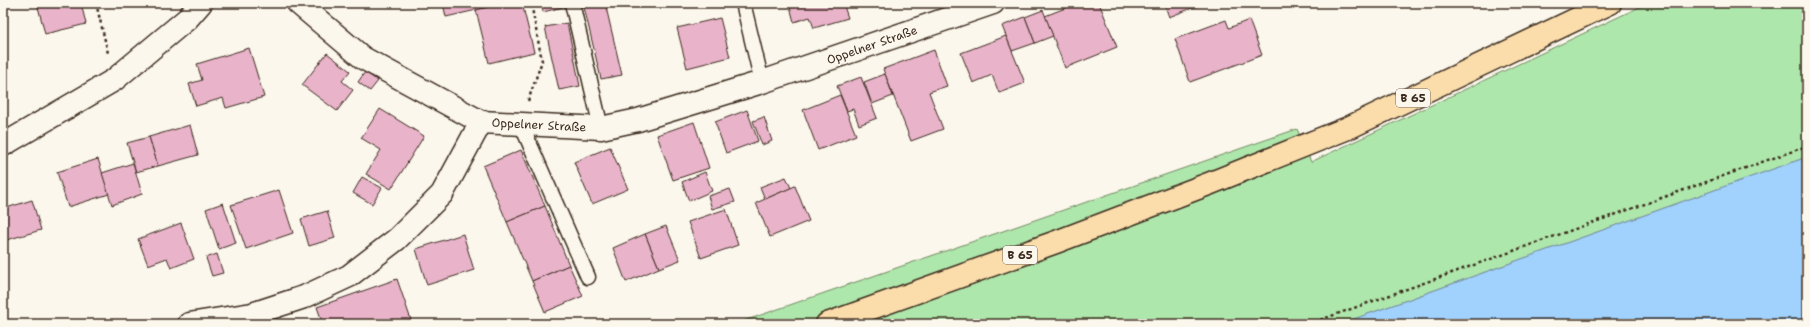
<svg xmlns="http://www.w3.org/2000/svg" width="1810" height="327" font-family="'Shantell Sans',sans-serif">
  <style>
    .green { fill: #aee7ab; stroke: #748864 }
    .water { fill: #a0d2fd; stroke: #788fa4 }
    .building { fill: #e9b3ca; stroke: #3b2a1e }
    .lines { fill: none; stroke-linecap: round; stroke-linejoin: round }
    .service-casing { stroke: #3b2a1e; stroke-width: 17 }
    .minor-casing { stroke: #3b2a1e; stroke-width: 25 }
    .primary-casing { stroke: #3b2a1e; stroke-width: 25 }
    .path { stroke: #3b2a1e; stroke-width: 2.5; stroke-dasharray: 3 3; stroke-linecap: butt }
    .service { stroke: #fbf7ec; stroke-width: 14 }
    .minor { stroke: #fbf7ec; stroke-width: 22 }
    .primary { stroke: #faddab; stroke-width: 22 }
    .labels { text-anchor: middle; stroke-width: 3.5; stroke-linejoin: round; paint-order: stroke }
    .shield { fill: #fbf7ec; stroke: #75685c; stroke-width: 1 }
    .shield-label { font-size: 11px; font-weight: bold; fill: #3b2a1e }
    .street-label { font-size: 12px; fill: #3b2a1e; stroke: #fbf7ec }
  </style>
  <rect width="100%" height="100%" fill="#fbf7ec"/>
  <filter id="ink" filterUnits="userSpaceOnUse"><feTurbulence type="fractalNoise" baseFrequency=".025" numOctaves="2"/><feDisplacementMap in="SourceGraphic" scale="8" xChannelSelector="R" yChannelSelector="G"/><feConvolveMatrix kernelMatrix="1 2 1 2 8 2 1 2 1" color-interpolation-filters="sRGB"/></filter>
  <g filter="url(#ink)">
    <!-- green -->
    <polygon class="green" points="1648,3 1807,3 1807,157 1340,324 735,324 1297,129 1311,162"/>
    <!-- water -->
    <polygon class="water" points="1807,157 1807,324 1340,324"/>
    <!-- building -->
    <g class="building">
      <polygon points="37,3 81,3 86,24 45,34"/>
      <polygon points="443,3 493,3 494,6 446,17"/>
      <polygon points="504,3 522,3 534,52 489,63 476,10"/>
      <polygon points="541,3 562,3 563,7 543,12"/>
      <polygon points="583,3 605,3 622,75 601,79"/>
      <polygon points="789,3 843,3 848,18 814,28 810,17 794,22"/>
      <polygon points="1078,3 1099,3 1117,47 1065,68 1045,16"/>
      <polygon points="1164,3 1205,3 1169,17"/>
      <polygon points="1043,10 1053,36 1035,43 1025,17"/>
      <polygon points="1025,17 1035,43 1012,51 1002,26"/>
      <polygon points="720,18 730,57 687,68 677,28"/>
      <polygon points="1226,20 1229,28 1249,20 1262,55 1190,82 1175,39"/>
      <polygon points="567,23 580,86 559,90 545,27"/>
      <polygon points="1006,36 1025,83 999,93 992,75 973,83 961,53"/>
      <polygon points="249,48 264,97 226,108 223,98 196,106 189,84 202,80 197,64"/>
      <polygon points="934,50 947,86 929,92 943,129 911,141 883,69"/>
      <polygon points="327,53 350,71 342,81 353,90 337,111 302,85"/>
      <polygon points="365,72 378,81 370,91 358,82"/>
      <polygon points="885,74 893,96 872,104 864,82"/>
      <polygon points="861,77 877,118 859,125 853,109 847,111 837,86"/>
      <polygon points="840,95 856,135 818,150 803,110"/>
      <polygon points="380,109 424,136 391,189 366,174 381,150 361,138"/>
      <polygon points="747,110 758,141 726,153 715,122"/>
      <polygon points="764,117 772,141 762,145 753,121"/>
      <polygon points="694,122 709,168 673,180 657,135"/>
      <polygon points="190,125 198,155 158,166 149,137"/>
      <polygon points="149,137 158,166 136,172 127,143"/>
      <polygon points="610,147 628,189 592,204 574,162"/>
      <polygon points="521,150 545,206 507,222 483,166"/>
      <polygon points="98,159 109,194 68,207 57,172"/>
      <polygon points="133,163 142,194 112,205 102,173"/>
      <polygon points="705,172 712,191 689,201 682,182"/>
      <polygon points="362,177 382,188 372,204 353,193"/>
      <polygon points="786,177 791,188 765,199 760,187"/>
      <polygon points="795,186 809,221 770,237 756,203"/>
      <polygon points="730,189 735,202 712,209 708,196"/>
      <polygon points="279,190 293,233 246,249 231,205"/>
      <polygon points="32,200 41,230 3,241 3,209"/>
      <polygon points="223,203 236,243 219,249 206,209"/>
      <polygon points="545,206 569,265 532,281 507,222"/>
      <polygon points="726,209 738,245 701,258 688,222"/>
      <polygon points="327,211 335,238 309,246 301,219"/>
      <polygon points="181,223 194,259 171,268 167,258 148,265 138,239"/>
      <polygon points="666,226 680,260 659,268 645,234"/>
      <polygon points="463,234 474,270 427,285 416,249"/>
      <polygon points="645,234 659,268 626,282 613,248"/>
      <polygon points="217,254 223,273 212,276 206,258"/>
      <polygon points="569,265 583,296 545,312 532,281"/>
      <polygon points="397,279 411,320 400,324 323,324 317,307"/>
    </g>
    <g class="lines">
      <!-- service casing -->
      <g class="service-casing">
        <g id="service">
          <polyline points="572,3 601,128"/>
          <polyline points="743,3 762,82"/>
          <polyline points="521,124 588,277"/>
        </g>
      </g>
      <!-- minor casing -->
      <g class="minor-casing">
        <g id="minor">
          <polyline points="298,3 363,58 481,122 601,128 638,120 762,82 993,3"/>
          <polyline points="3,145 114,80 187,19 201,3"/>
          <polyline points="189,324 252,314 304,297 349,276 397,239 442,194 481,122"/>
        </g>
      </g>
      <!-- primary casing -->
      <g class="primary-casing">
        <polyline id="primary" points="827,324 1056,242 1211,183 1348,128 1610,3"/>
      </g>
      <!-- path -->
      <g class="path">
        <polyline points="96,3 108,53"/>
        <polyline points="528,101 542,61 531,3"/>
        <polyline points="1309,324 1807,146"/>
      </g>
      <!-- service -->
      <use href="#service" class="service"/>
      <!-- minor -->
      <use href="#minor" class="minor"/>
      <!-- primary -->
      <use href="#primary" class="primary"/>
    </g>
  </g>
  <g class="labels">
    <!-- shield labels -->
    <g class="shield">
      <rect x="1396" y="89" width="34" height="18" rx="3"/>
      <rect x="1003" y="246" width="34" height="18" rx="3"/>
    </g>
    <g class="shield-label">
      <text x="1413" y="102">B 65</text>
      <text x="1020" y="259">B 65</text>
    </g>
    <!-- street labels -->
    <g class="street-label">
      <text transform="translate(872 45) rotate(-19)" y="4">Oppelner Straße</text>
      <text transform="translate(539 125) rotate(3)" y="4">Oppelner Straße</text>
    </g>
  </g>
  <!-- margin -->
  <rect width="1810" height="327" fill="none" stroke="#fbf7ec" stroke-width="16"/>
  <rect x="8" y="8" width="1794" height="311" fill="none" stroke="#3b2a1e" stroke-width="1.5" filter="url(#ink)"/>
</svg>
